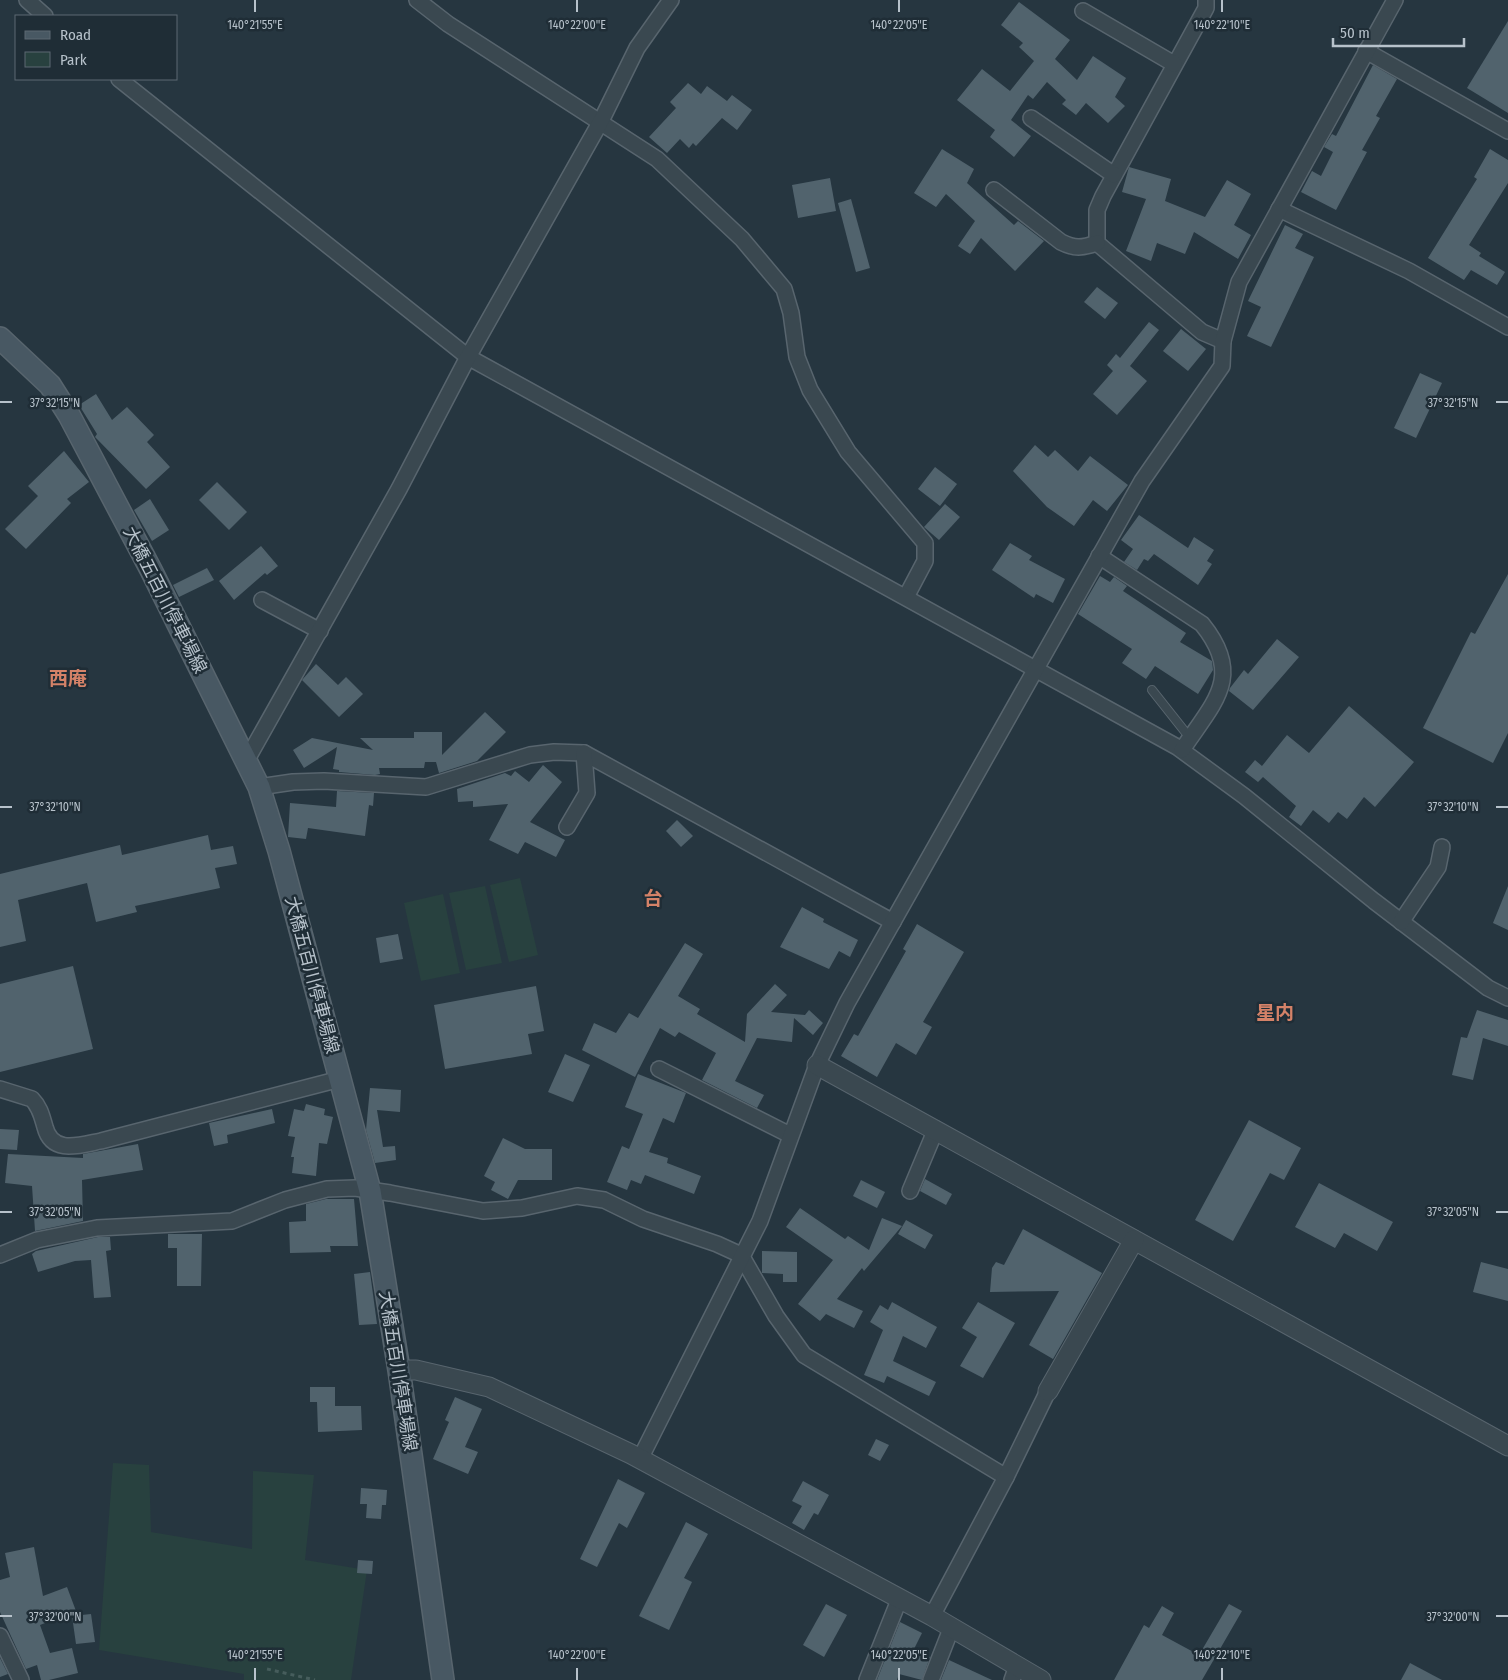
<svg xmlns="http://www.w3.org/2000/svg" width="1508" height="1680" font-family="'Fira Sans Condensed','Noto Sans JP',sans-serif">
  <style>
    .green { fill: #28413f }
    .building { fill: #51636d }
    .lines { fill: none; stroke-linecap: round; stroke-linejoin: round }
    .service-casing { stroke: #58656e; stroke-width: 10 }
    .minor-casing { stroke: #58656e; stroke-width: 18 }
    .tertiary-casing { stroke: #58656e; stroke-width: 21 }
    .secondary-casing { stroke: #58656e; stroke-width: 24 }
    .path { stroke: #465d5c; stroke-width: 3; stroke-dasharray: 4 4; stroke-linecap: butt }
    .service { stroke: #3a4850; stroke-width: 8 }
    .minor { stroke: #3a4850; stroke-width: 15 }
    .tertiary { stroke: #3a4850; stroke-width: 19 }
    .secondary { stroke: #485863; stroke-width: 21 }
    .ticks { fill: none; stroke: #b7c2cb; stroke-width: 2 }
    .labels { text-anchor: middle; stroke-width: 5; stroke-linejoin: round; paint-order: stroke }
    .street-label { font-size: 18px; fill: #b7c2cb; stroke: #1f2d36 }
    .neighbourhood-label { font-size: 19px; font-weight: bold; fill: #d48268; stroke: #1f2d36 }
    .ticks-label { font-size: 12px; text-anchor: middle; fill: #b7c2cb; stroke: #1f2d36; stroke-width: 5; stroke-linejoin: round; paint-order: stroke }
  </style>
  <rect width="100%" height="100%" fill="#263640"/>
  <!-- green -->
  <g class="green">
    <polygon points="520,878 538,955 509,962 490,885"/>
    <polygon points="485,886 502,963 466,970 449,893"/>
    <polygon points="443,894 460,973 421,981 404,903"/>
    <polygon points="113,1463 149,1465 151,1532 252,1549 253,1471 314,1475 305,1560 367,1570 351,1680 244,1680 244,1674 99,1650"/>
  </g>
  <!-- building -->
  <g class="building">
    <polygon points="1019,2 1070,40 1055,59 1077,80 1093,56 1126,78 1115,97 1125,106 1108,123 1086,103 1076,115 1062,104 1066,100 1047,82 1033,99 1028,95 1011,120 1031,136 1014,157 990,137 995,130 957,100 982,69 1010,91 1034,61 1019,47 1023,43 1001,25"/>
    <polygon points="1508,21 1508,113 1467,88"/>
    <polygon points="1373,65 1397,79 1376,116 1380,118 1362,150 1367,152 1336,210 1301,192 1312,171 1321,176 1333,152 1324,147 1332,134 1336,136"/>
    <polygon points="688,83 701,94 707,86 727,101 732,95 752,110 737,130 722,118 696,146 693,143 689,148 680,139 667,153 649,137 676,108 670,102"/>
    <polygon points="942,149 974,169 967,183 1014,225 1018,221 1044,241 1015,271 981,238 970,254 958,246 975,221 946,194 936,207 914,193"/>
    <polygon points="1490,149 1508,160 1508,183 1469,245 1481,253 1479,256 1505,272 1497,285 1471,270 1464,280 1428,258 1477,179 1474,177"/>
    <polygon points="1129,167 1171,179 1165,201 1205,217 1227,180 1251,194 1234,225 1251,235 1238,259 1194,232 1185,254 1157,243 1151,261 1126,251 1146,199 1122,192"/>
    <polygon points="830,178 836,211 798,218 792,185"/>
    <polygon points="851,199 870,268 856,272 838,203"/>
    <polygon points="1285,225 1303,234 1295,248 1314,257 1271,347 1247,336 1261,307 1248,301"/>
    <polygon points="1097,287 1118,303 1105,319 1084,302"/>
    <polygon points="1149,322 1159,330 1130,366 1147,381 1117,415 1093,394 1113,371 1107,365 1116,354 1120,358"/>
    <polygon points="1181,329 1206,349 1188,371 1163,351"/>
    <polygon points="1420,373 1442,383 1416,438 1394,428"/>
    <polygon points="96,394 112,420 127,407 154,435 147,442 170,467 146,489 95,437 97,434 79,405"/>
    <polygon points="1035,445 1048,457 1055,450 1078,471 1090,456 1128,485 1107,511 1093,500 1074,526 1047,507 1013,471"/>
    <polygon points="64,451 89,482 67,499 71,503 26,549 5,529 38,496 28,486"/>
    <polygon points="935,467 957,484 940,506 918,489"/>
    <polygon points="217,482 247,512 229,530 199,500"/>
    <polygon points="150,499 169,530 152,541 134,510"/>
    <polygon points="945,504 960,517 939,540 924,527"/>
    <polygon points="1139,515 1188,548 1194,537 1214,550 1207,561 1212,564 1198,585 1154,554 1148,561 1144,559 1137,570 1124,562 1133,549 1121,540"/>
    <polygon points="1010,543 1032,556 1029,560 1065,579 1053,603 1036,594 1034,598 992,570"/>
    <polygon points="261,546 278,566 267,575 265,573 234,600 219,581"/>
    <polygon points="207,568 214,580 179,597 173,585"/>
    <polygon points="1508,574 1508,733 1493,763 1423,728 1471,632 1475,634"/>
    <polygon points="1100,576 1110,582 1114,577 1127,586 1123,591 1186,633 1180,642 1212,661 1213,670 1198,694 1155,666 1146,679 1122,663 1132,649 1078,614"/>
    <polygon points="1277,639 1299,657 1253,710 1229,691 1230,688 1244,670 1248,674"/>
    <polygon points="316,664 338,685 346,677 363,694 339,717 302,680"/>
    <polygon points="1349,706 1414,762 1375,807 1364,797 1347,819 1338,812 1329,823 1313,810 1301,826 1289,817 1296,806 1263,777 1258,782 1245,772 1255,760 1262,766 1287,735 1309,753"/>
    <polygon points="485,712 506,732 477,761 439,773 436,762 425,762 424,768 379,768 380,774 375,775 339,772 339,770 333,769 337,747 304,768 293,750 312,738 373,750 360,738 414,738 414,732 442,732 442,755"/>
    <polygon points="543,765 562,782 530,822 565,840 556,857 525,842 518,854 489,840 508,804 473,807 473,801 458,802 457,789 505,773 511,776 515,771 529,782"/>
    <polygon points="337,791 374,793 373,806 369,805 365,836 308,828 306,839 288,837 290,803 336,807"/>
    <polygon points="677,820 693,836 681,847 666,831"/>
    <polygon points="208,835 211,850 233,846 237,864 215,868 220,888 135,906 137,912 96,922 87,883 18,900 26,941 0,947 0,874 120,845 122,855"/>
    <polygon points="1508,886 1508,930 1493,923"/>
    <polygon points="802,907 824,919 823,922 858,940 850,957 839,951 829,969 780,947"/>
    <polygon points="917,924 964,952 923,1022 932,1027 916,1055 896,1043 877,1077 841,1056 854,1034 858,1036 906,951 903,949"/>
    <polygon points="398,934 403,959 380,963 376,938"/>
    <polygon points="685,943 703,954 678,996 700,1009 697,1014 745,1042 747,1014 775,984 787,995 771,1012 805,1015 809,1010 823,1023 813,1035 794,1018 792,1042 757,1038 735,1081 764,1095 757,1108 702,1080 716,1053 679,1032 675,1037 660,1028 635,1077 582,1050 594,1023 616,1033 629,1013 638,1018"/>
    <polygon points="73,966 93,1049 0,1072 0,984"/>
    <polygon points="536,986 544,1031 528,1034 532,1054 445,1069 434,1005"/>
    <polygon points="1477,1010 1508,1020 1508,1046 1483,1038 1473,1080 1452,1075 1461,1037 1467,1038"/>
    <polygon points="565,1054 590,1065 573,1102 548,1092"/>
    <polygon points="638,1074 686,1093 674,1123 663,1118 649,1152 668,1158 667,1163 701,1176 694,1194 645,1175 641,1184 631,1180 627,1190 607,1182 622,1146 629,1149 643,1114 625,1107"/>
    <polygon points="370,1088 401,1090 400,1112 377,1110 383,1147 395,1146 396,1160 375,1163 366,1130"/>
    <polygon points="306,1104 325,1109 324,1115 333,1117 327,1144 319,1143 316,1176 292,1173 294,1157 291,1157 295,1137 288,1136 294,1109 304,1111"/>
    <polygon points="272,1109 275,1123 227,1135 228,1143 214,1146 209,1123"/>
    <polygon points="1249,1120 1301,1148 1284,1180 1270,1173 1233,1241 1195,1220"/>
    <polygon points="0,1129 19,1130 17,1150 0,1149"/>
    <polygon points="503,1138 525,1149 552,1149 552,1180 518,1180 508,1199 491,1190 495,1182 484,1176"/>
    <polygon points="138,1144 143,1170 82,1180 83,1221 35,1231 32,1186 5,1183 8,1154 83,1158 83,1154"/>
    <polygon points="925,1179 952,1194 946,1205 920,1191"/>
    <polygon points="861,1180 885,1192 877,1208 853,1196"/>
    <polygon points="1319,1183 1393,1222 1377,1251 1344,1233 1335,1248 1295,1227"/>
    <polygon points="326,1199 354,1199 358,1246 330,1246 331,1252 290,1253 289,1222 306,1221 306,1204"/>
    <polygon points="800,1208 845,1239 848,1236 869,1250 882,1218 902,1226 864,1271 862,1268 837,1299 863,1311 854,1328 826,1314 820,1321 798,1304 833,1260 786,1227"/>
    <polygon points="906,1220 933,1235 925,1249 898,1234"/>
    <polygon points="1023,1229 1102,1273 1053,1359 1029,1345 1059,1291 990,1292 992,1268 996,1262 1004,1265"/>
    <polygon points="168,1234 202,1234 201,1286 177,1286 177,1248 168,1248"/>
    <polygon points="98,1237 110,1237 111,1250 106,1251 111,1297 94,1298 91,1260 75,1261 38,1272 32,1254 36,1251"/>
    <polygon points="762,1251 797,1252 797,1282 783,1282 783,1274 762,1273"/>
    <polygon points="1481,1262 1508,1269 1508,1301 1473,1292"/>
    <polygon points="370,1272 377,1324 359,1325 354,1274"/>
    <polygon points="892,1302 937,1327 926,1348 903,1336 893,1361 936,1382 929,1396 887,1376 884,1383 864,1375 883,1330 870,1322 880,1305 888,1310"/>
    <polygon points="978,1302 1015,1323 983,1378 960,1366 977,1337 962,1328"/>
    <polygon points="310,1387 335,1387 335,1406 361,1406 362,1430 318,1432 317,1402 310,1402"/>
    <polygon points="455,1397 482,1409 465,1447 478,1452 468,1474 433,1459 449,1422 445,1420"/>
    <polygon points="876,1439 889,1445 880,1461 868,1455"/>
    <polygon points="618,1479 645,1493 627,1528 619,1523 597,1567 580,1559"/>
    <polygon points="803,1481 829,1495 818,1515 814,1513 804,1530 792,1523 802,1506 792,1501"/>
    <polygon points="361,1488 387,1490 386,1505 382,1505 381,1519 366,1518 367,1504 360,1504"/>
    <polygon points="686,1522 708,1534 684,1578 692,1582 669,1630 639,1616"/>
    <polygon points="34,1547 43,1596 67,1587 76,1611 40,1625 50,1653 72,1648 78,1673 49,1680 41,1680 37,1665 26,1669 0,1612 0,1580 10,1577 5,1553"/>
    <polygon points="358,1560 373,1561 372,1574 357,1573"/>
    <polygon points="826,1604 847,1615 824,1657 803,1645"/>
    <polygon points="1229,1604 1242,1611 1202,1680 1114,1680 1144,1625 1149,1628 1162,1606 1174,1613 1162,1635 1199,1655"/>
    <polygon points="91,1614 95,1642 76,1644 72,1616"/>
    <polygon points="900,1622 922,1633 913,1651 930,1657 922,1680 899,1674 897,1680 877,1680"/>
    <polygon points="0,1658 8,1674 0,1677"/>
    <polygon points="949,1660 992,1680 941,1680"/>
    <polygon points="1410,1663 1442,1680 1401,1680"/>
  </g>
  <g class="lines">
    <!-- service casing -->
    <g class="service-casing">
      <polyline id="service" points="1152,690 1190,738"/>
    </g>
    <!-- minor casing -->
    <g class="minor-casing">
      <g id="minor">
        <polyline points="27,0 45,16"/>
        <polyline points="417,0 448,24 657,159 742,239 784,289 791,313 797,357 810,390 848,452 925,543 925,561 906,597"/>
        <polyline points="1206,0 1206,8 1103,196 1097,210 1097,243 1202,332 1223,341"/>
        <polyline points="1083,11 1174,64"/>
        <polyline points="1366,51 1508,131"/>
        <polyline points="119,79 468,357 1177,747 1244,796 1374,901 1488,988 1508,998"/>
        <polyline points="1031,118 1114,175"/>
        <path d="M 994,190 L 1061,242 C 1075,249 1082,248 1097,243"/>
        <polyline points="1279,209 1409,271 1508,327"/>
        <path d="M 1099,556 L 1202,624 C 1245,677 1213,703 1182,750"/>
        <polyline points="262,600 320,631"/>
        <polyline points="245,763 399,489 468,357 601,121 637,48 671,0"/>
        <polyline points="259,787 293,782 324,781 426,787 530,755 554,752 584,753 893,922"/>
        <polyline points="567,827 587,793 584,753"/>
        <polyline points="1401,922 1438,867 1442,847"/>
        <polyline points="659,1069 790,1135"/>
        <path d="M 0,1089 L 32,1099 C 40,1107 42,1117 45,1127 C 52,1155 80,1145 101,1141 L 340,1079"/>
        <polyline points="910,1191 936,1129"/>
        <polyline points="0,1255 37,1240 97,1228 232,1221 285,1200 327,1189 355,1188 390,1193 483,1211 522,1208 577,1196 604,1200 643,1219 717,1244 741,1255 776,1316 804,1355 1006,1477"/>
        <polyline points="640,1459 760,1221 817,1065 847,1003 1142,481 1222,366 1223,341 1239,282 1395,0"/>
        <polyline points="932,1616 1006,1477 1048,1391"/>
        <polyline points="0,1636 21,1680"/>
        <polyline points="867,1680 899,1600"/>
        <polyline points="931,1680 951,1629"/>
        <polyline points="1012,1680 1017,1666"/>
      </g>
    </g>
    <!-- tertiary casing -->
    <g class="tertiary-casing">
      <g id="tertiary">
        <polyline points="817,1065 1508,1446"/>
        <polyline points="399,1370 416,1370 489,1387 631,1454 932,1616 1041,1680"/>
        <polyline points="1048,1391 1134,1240"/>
      </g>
    </g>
    <!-- secondary casing -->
    <g class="secondary-casing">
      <polyline id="secondary" points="0,338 50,385 69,415 151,570 259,787 279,851 370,1191 399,1370 443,1680"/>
    </g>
    <!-- path -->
    <polyline class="path" points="267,1669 315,1680"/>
    <!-- service -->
    <use href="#service" class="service"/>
    <!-- minor -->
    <use href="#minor" class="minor"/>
    <!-- tertiary -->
    <use href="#tertiary" class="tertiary"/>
    <!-- secondary -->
    <use href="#secondary" class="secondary"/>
  </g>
  <!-- ticks -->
  <path class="ticks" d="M 255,0 L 255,12M 577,0 L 577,12M 899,0 L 899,12M 1222,0 L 1222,12M 0,402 L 12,402M 1496,402 L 1508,402M 0,807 L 12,807M 1496,807 L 1508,807M 0,1212 L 12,1212M 1496,1212 L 1508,1212M 0,1616 L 12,1616M 1496,1616 L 1508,1616M 255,1668 L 255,1680M 577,1668 L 577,1680M 899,1668 L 899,1680M 1222,1668 L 1222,1680"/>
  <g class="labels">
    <!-- street labels -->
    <g class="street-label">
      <text transform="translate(165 600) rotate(63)" y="6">大橋五百川停車場線</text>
      <text transform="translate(312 975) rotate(75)" y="6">大橋五百川停車場線</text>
      <text transform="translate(398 1371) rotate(81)" y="6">大橋五百川停車場線</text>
    </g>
    <!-- neighbourhood labels -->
    <g class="neighbourhood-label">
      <text x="68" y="685">西庵</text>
      <text x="653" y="905">台</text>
      <text x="1275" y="1019">星内</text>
    </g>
  </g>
  <g class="ticks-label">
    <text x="255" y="29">140°21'55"E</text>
    <text x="577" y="29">140°22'00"E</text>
    <text x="899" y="29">140°22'05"E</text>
    <text x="1222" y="29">140°22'10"E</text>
    <text x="55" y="407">37°32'15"N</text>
    <text x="1453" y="407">37°32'15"N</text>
    <text x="55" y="811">37°32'10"N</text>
    <text x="1453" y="811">37°32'10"N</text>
    <text x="55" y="1216">37°32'05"N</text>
    <text x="1453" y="1216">37°32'05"N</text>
    <text x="55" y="1621">37°32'00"N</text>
    <text x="1453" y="1621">37°32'00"N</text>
    <text x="255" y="1659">140°21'55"E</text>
    <text x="577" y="1659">140°22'00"E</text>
    <text x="899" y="1659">140°22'05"E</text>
    <text x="1222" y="1659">140°22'10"E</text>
  </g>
  <!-- legend -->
  <rect x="15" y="15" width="162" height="65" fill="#1f2d36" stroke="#5c6972"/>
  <rect x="25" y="31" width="25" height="8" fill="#485863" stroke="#5c6972"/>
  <text x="60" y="40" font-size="15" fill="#b7c2cb">Road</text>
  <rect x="25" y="52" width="25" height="15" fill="#28413f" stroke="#5c6972"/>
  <text x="60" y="65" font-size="15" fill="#b7c2cb">Park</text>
  <!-- scale -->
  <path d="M1333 38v8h131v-8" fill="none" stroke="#b7c2cb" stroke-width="2.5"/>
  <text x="1340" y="38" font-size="15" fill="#b7c2cb" stroke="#1f2d36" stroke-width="4" paint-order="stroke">50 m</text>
</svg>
